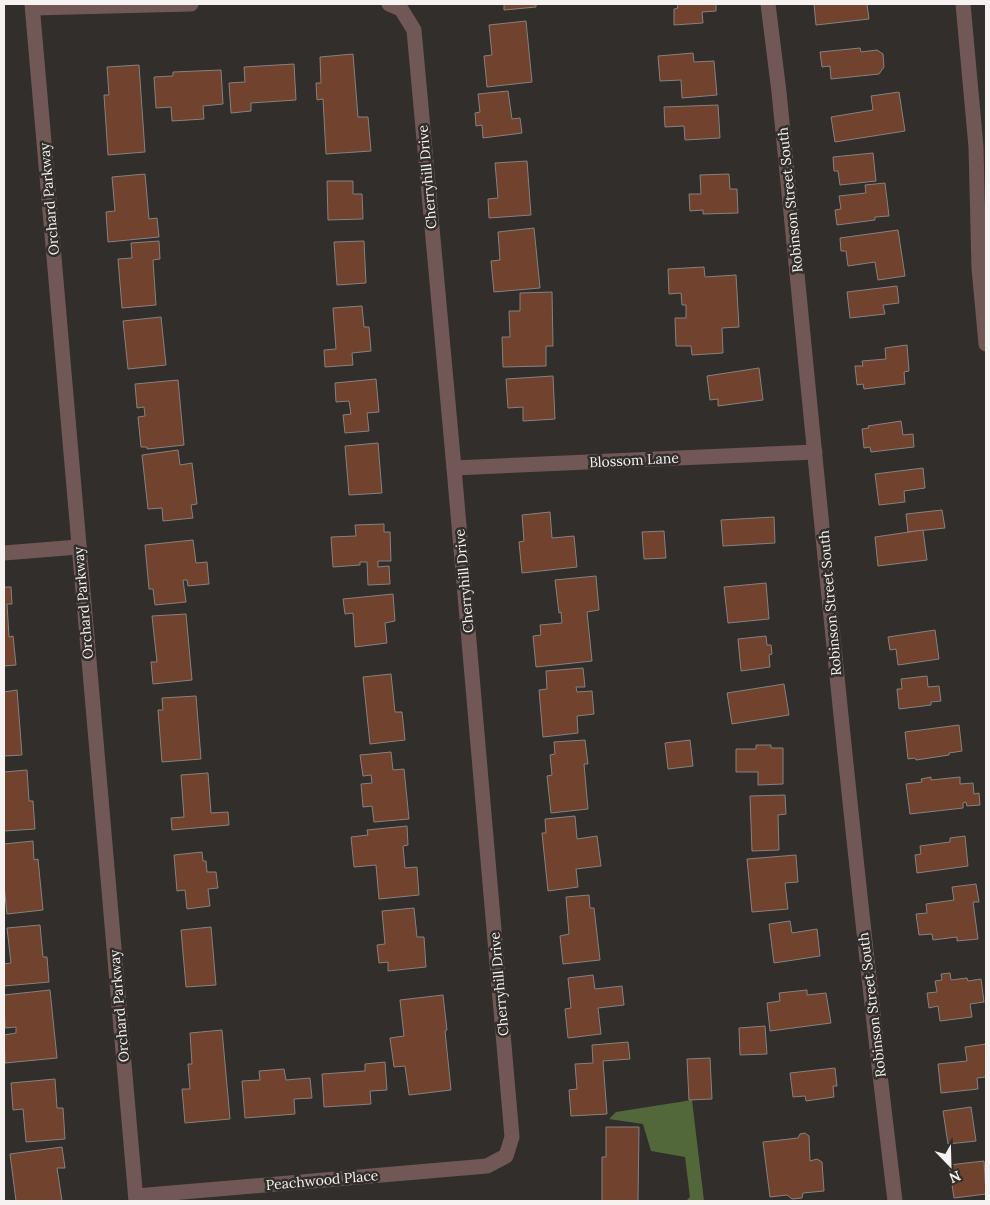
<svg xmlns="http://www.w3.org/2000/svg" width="990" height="1205" font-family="Lora,serif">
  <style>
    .forest { fill: #52683b }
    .building { fill: #71422d; stroke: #86817f }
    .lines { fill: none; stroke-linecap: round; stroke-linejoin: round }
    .street { stroke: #715856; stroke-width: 15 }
    .labels { text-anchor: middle; stroke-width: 5; stroke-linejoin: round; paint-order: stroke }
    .street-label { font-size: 14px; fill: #f5f2f1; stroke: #322e2c }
  </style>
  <rect width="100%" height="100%" fill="#322e2c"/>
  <!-- forest -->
  <polygon class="forest" points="692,1100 704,1201 686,1201 690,1197 685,1157 651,1151 643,1124 609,1119 616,1112"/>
  <!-- building -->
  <g class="building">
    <polygon points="504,4 536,4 536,7 504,10"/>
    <polygon points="677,4 716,4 716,11 702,12 703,23 674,25 674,9 678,8"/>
    <polygon points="814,4 867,4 869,19 816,25"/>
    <polygon points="526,21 532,82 487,87 484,56 492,55 489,25"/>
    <polygon points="860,48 861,52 877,50 883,54 884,67 879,74 831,79 830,66 822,67 820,52"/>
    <polygon points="693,53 694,62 714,61 717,95 682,98 681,80 660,81 658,56"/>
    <polygon points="353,54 358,117 368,117 371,151 326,154 323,99 317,100 316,83 321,83 320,57"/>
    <polygon points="294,64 296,100 251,103 251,111 231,113 229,83 245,82 244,67"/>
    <polygon points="139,65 145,152 108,155 104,95 109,95 107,67"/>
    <polygon points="221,70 223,104 203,106 204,119 172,121 171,107 156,108 154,77 173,76 173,72"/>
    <polygon points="508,91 512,119 520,118 522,133 483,138 482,125 476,126 475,113 480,112 478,94"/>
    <polygon points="899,92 905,131 835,142 831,117 873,110 871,96"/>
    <polygon points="718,105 720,138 685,140 684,126 665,127 664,107"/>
    <polygon points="873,153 876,181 840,185 838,171 834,171 833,157"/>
    <polygon points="527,161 531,215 489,218 488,199 498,198 495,163"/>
    <polygon points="145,174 149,219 157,218 159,237 108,242 106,212 115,211 112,177"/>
    <polygon points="729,174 730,189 737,189 738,213 703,214 703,210 690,211 689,194 701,194 700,175"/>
    <polygon points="327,181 353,181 353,194 362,194 363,219 328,220"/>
    <polygon points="885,183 889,216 875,217 875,220 837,225 835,210 841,209 839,196 866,193 865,185"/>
    <polygon points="534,228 540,288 494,292 491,261 500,260 498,232"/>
    <polygon points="898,230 905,276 878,280 875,262 848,266 846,251 841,251 840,238"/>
    <polygon points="159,241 160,259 153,260 156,305 122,308 118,259 132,258 131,243"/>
    <polygon points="364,241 366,283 337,285 334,242"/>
    <polygon points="704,267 705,277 736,275 739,327 722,328 723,353 692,355 691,346 676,346 675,318 686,318 686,305 682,305 681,293 669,294 668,269"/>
    <polygon points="897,286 899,303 883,305 885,314 850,318 847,292"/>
    <polygon points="552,292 553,346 546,346 546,366 503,367 502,337 510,337 509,311 520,311 520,293"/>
    <polygon points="362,306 364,327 369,327 371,351 352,353 353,365 325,367 324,350 336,349 333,308"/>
    <polygon points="161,317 166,365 128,369 123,321"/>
    <polygon points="907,345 909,371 904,372 905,384 864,389 863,384 857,385 855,366 863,366 862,361 886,359 885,348"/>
    <polygon points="759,368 763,400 718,406 718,399 710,400 707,376"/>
    <polygon points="553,376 555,419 523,421 523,407 508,408 506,379"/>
    <polygon points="376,379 379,412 367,413 369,431 345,433 343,415 351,414 349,401 336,402 335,383"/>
    <polygon points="178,380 184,445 147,449 147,447 141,447 138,417 145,416 144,407 137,408 135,384"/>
    <polygon points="901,421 903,435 913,434 914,447 871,452 870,447 864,448 862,429 869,428 868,426"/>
    <polygon points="378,443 382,493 349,495 345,446"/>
    <polygon points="178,450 180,465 192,463 197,504 191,505 193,518 163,521 162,508 148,509 142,455"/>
    <polygon points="923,468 925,488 904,491 905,502 879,505 875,474"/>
    <polygon points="942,510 945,528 908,532 906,514"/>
    <polygon points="550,512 552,538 574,536 577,567 522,573 519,542 524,541 522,515"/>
    <polygon points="774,517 775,543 723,546 721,520"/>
    <polygon points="384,524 384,532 390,532 391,561 378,561 378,567 389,566 390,584 368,585 367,562 360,562 360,565 333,567 331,537 356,536 355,525"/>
    <polygon points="923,530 927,560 878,566 875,537"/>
    <polygon points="664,531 666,558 644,559 642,532"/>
    <polygon points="193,540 196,563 207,562 209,584 188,586 187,580 183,580 186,602 155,605 153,589 149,589 145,545"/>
    <polygon points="596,576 599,610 587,612 592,661 536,667 533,636 541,635 540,625 562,623 561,612 559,613 555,580"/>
    <polygon points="766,583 769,619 728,623 724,587"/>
    <polygon points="4,587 11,587 12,604 7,604 9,637 13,636 16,665 4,666"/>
    <polygon points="393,594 395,621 385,623 387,643 355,647 353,613 345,614 343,599"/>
    <polygon points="186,614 192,680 153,684 151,662 157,662 152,616"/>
    <polygon points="935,630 939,659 898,665 896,649 890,650 888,637"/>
    <polygon points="766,636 767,645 771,645 772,654 769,655 770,667 741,671 738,639"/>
    <polygon points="583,668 585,687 576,687 577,692 592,691 594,714 577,716 578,733 543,737 539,690 547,689 546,671"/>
    <polygon points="391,674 395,712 402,712 405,740 370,744 363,677"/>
    <polygon points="927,676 928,687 939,686 941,701 931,702 931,705 899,709 897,689 902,689 901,679"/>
    <polygon points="784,684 789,715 732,724 727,693"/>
    <polygon points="17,690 22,755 4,756 4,692"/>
    <polygon points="196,696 201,759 162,762 158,710 163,710 162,698"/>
    <polygon points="959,725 962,751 949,753 949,755 916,760 915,758 908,759 905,732"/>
    <polygon points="585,740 588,764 584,764 588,809 551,813 547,776 552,775 550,755 555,754 554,742"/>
    <polygon points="690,740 693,766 668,769 665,743"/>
    <polygon points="756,745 771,745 771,748 783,748 783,784 758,785 758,772 736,772 736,749 756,749"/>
    <polygon points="391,752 393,770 404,769 409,819 374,822 372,806 363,807 361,784 372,783 371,775 363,776 360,755"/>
    <polygon points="27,770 29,801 33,801 35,829 4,831 4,772"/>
    <polygon points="208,773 211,813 228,812 229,825 172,830 171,818 184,817 181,775"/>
    <polygon points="931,777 931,780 960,777 960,784 973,783 974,794 979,793 980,805 967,806 966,802 963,803 963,808 910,814 906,784 922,782 921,779"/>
    <polygon points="785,795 786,814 778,815 779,850 752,851 750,796"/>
    <polygon points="575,816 577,839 597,836 601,866 576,869 578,887 548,891 542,833 546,833 545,819"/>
    <polygon points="407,826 408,845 403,846 405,868 417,867 419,895 379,899 376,865 354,867 351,837 368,835 367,830"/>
    <polygon points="965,836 968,866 917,873 915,855 921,854 920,846 950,842 950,838"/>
    <polygon points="33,841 34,860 38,859 43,910 7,914 4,885 4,844"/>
    <polygon points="202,852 203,861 206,861 207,872 216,872 218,888 208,889 210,906 187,909 185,890 177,891 174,855"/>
    <polygon points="796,855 798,882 785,883 788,909 752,912 747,859"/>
    <polygon points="976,884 979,902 973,902 978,939 957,941 957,937 933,940 932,934 919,935 916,914 927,913 926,904 954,900 952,887"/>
    <polygon points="589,895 590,908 594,908 600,960 563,964 560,936 569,934 566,897"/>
    <polygon points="414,908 417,937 424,937 426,967 388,971 388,962 379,963 377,945 385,944 382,911"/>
    <polygon points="790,921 792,933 817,929 820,956 774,963 769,924"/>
    <polygon points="40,925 43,957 47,957 49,982 4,986 4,964 11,963 7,928"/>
    <polygon points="211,927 216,985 186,987 181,930"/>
    <polygon points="950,973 951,980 967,978 968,981 981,979 984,1002 970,1004 972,1017 940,1021 938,1006 929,1008 927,993 937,992 935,981 942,980 941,974"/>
    <polygon points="593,975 595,989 622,986 624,1005 598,1008 601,1034 568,1038 565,1009 571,1008 568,978"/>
    <polygon points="50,990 57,1058 5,1063 4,1035 16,1033 16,1027 5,1028 4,995"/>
    <polygon points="807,990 807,995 826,993 831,1023 770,1031 767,1003 780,1001 779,993"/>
    <polygon points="443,995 447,1030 445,1031 451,1090 409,1095 405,1066 394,1067 390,1038 404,1036 400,1000"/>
    <polygon points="765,1026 767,1054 740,1055 739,1028"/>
    <polygon points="222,1030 230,1119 185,1123 182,1089 190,1089 188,1064 192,1064 190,1033"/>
    <polygon points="628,1042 630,1059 603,1061 607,1114 571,1116 569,1090 577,1089 575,1064 593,1063 592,1045"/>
    <polygon points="986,1044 986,1077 977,1078 978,1089 941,1093 938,1064 967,1061 965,1047"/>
    <polygon points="710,1058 712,1099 689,1100 687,1059"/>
    <polygon points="385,1062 387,1090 370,1091 371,1104 324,1107 322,1074 365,1071 365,1064"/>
    <polygon points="835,1068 837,1086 833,1086 834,1097 806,1101 805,1096 793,1097 790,1073"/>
    <polygon points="284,1069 286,1080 310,1078 312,1098 294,1099 295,1114 245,1118 242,1081 260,1080 259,1071"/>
    <polygon points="55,1079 57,1108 63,1108 65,1139 26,1142 23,1109 13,1110 11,1083"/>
    <polygon points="971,1107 976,1141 948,1144 943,1111"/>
    <polygon points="606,1127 639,1127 638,1201 602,1201 602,1157 606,1157"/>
    <polygon points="805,1133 809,1136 810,1161 817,1159 822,1162 824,1191 803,1193 802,1198 792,1199 787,1195 770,1197 763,1142 798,1138 800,1134"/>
    <polygon points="62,1147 65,1168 57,1168 62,1201 16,1201 10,1154"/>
    <polygon points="984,1161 986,1194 954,1198 949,1165"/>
  </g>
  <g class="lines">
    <!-- street -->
    <g class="street">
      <polyline points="32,4 136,1201"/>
      <path d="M 768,4 L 779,92 C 816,462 850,832 895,1201"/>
      <polyline points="963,4 976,147 979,268 986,344"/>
      <polyline points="33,8 191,4"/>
      <polyline points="454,468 815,452"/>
      <polyline points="4,553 78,547"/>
      <polyline points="136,1196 487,1166 506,1156 512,1137 454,468 414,30 401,9 389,4"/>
    </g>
  </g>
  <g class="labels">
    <!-- street labels -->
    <g class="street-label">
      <text transform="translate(427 177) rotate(-95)" y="5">Cherryhill Drive</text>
      <text transform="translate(49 199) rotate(-95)" y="5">Orchard Parkway</text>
      <text transform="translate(790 200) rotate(-96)" y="5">Robinson Street South</text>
      <text transform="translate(634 460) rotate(-3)" y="5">Blossom Lane</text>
      <text transform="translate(464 581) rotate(-95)" y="5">Cherryhill Drive</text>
      <text transform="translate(83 603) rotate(-95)" y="5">Orchard Parkway</text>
      <text transform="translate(830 603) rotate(-95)" y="5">Robinson Street South</text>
      <text transform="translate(499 984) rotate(-95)" y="5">Cherryhill Drive</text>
      <text transform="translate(872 1005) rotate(-97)" y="5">Robinson Street South</text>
      <text transform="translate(119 1006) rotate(-95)" y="5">Orchard Parkway</text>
      <text transform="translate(322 1180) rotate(-5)" y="5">Peachwood Place</text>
    </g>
  </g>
  <!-- border -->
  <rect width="990" height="1205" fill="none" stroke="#f5f2f1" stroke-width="10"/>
  <!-- north arrow -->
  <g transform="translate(950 1165) rotate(157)" stroke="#322e2c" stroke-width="4" paint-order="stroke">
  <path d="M0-4L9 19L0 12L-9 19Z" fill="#f5f2f1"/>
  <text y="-8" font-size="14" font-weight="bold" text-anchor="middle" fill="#f5f2f1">N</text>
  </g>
</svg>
